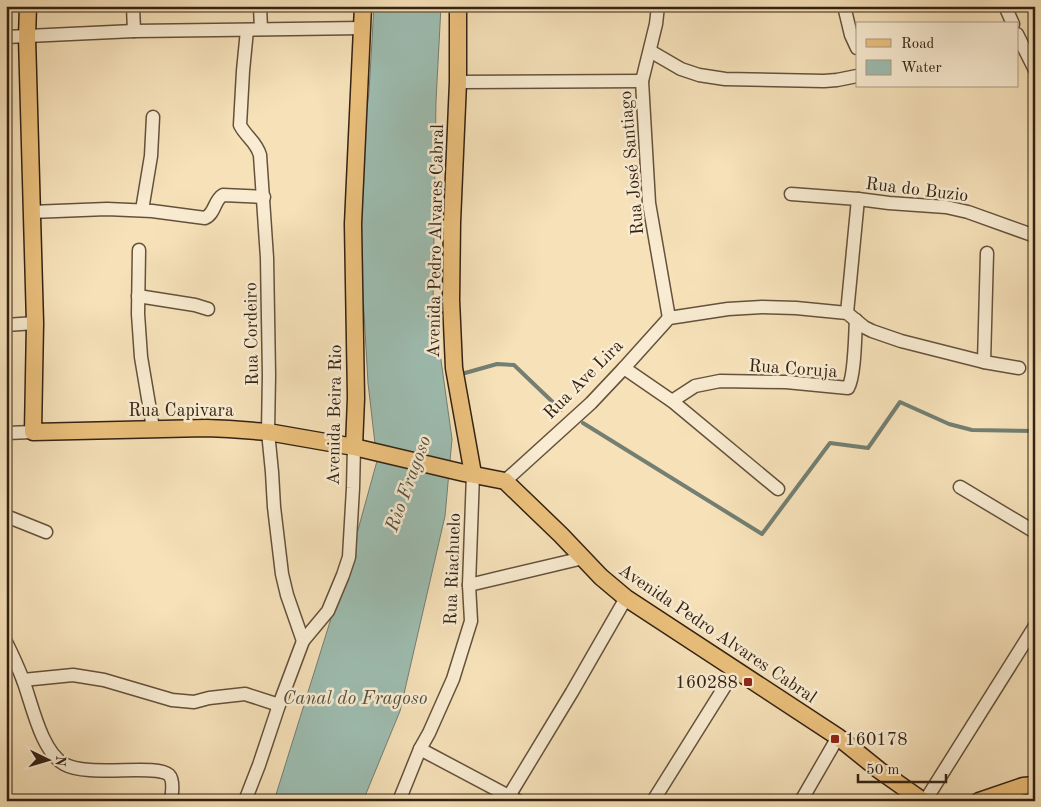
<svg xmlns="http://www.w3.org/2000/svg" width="1041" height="807" font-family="'Old Standard TT',serif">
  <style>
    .water { fill: #9dbdb1; stroke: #737f72 }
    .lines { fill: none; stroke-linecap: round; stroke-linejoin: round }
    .stream { stroke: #737f72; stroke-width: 4 }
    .minor-casing { stroke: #64523c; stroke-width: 15 }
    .major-casing { stroke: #332213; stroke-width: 19 }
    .minor { stroke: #f9ecd2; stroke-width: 12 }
    .major { stroke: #ebc07c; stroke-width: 16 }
    .poi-dot { fill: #8f2418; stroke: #f9ecd2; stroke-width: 2 }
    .labels { text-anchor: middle; stroke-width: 5; stroke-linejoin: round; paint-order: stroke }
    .street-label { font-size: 18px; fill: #332213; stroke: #f9ecd2 }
    .poi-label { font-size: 18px; fill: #332213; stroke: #f9ecd2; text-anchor: end }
    .water-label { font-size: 19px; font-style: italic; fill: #535042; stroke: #f9ecd2 }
  </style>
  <rect width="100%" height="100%" fill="#f6e1b9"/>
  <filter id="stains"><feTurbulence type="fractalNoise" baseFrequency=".004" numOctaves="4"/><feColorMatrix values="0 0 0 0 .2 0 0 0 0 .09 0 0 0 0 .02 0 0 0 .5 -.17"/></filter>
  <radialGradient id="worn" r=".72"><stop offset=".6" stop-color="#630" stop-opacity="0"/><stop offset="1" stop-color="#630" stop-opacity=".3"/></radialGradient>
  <!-- water -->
  <polygon class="water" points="374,6 441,6 436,101 433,303 452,439 445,516 400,711 363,801 274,801 353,548 377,461 368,383 357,190 369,92"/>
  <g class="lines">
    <!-- stream -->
    <g class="stream">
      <polyline points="465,373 497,364 514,365 561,410"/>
      <polyline points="583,423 762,534 830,443 868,448 900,402 949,424 972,430 1035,431"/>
    </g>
    <!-- minor casing -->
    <g class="minor-casing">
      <g id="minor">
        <polyline points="133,6 134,31"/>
        <polyline points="260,6 261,29"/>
        <polyline points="658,6 656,24 642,81 649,203 669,318"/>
        <polyline points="844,6 851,35 857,48"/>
        <polyline points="1005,6 1013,24"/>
        <path d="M 247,30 L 243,71 L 240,125 C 246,137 256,141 260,155 L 267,258 L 269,375 L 268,432 L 272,472 L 274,507 L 282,574 L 287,595 L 303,641"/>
        <polyline points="1017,34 1035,70"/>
        <polyline points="6,37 134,31 363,28"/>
        <polyline points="650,51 681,69 699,75 725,79 824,81 837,80 857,76"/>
        <polyline points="458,82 642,81"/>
        <polyline points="791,194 858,199 889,203 946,207 968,212 1035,236"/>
        <polyline points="142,210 151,156 153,117"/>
        <path d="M 31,212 L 107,209 L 152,211 L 205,218 C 215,214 214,200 223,195 L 264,197"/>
        <polyline points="139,250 138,314 141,357 153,428"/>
        <polyline points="138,296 195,305 208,309"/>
        <polyline points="847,313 858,199"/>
        <polyline points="6,325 35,323"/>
        <polyline points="984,362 987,253"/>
        <polyline points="624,368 672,401 778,489"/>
        <path d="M 672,401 L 695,386 L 720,381 L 786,382 L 848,388 C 855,376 855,335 856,320"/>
        <polyline points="6,433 33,432"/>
        <polyline points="505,481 591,403 624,368 669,318 728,309 762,307 796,308 847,313 864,327 872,331 901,341 984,362 1019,368"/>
        <polyline points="960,487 1035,532"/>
        <polyline points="6,516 46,532"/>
        <polyline points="469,585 583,558"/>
        <path d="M 6,642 C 12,654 18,667 23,680 C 32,704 41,751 64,764 C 88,778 156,763 169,775 C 174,780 172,794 171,801"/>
        <polyline points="23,680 73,675 104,680 172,700 194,702 209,698 245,694 279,705"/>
        <polyline points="420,749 518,801"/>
        <polyline points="509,796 572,692 626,598"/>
        <polyline points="245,801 259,765 279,705 303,641 328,611 343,575 349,557 353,488 354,447"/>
        <polyline points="399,801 420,749 429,733 453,679 471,621 469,585 473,474"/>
        <polyline points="653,801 735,670"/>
        <polyline points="801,801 838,737"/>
        <polyline points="925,801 1035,626"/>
      </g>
    </g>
    <!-- major casing -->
    <g class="major-casing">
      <g id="major">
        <polyline points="28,6 27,37 35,323 33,432 206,428 229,429 268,432 354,447 464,473 505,481 561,535 601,577 626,598 838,737 879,770 923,801"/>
        <polyline points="458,6 458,82 452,222 451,300 454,368 473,474"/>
        <polyline points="354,447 356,398 353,224 363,6"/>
        <polyline points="979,801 1023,786 1035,785"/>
      </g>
    </g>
    <!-- minor -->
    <use href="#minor" class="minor"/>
    <!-- major -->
    <use href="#major" class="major"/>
  </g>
  <!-- markers -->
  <g class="poi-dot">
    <rect x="743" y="677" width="10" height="10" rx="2.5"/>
    <rect x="830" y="734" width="10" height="10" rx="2.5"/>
  </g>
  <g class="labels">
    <!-- street labels -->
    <g class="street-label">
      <text transform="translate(631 163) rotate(-95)" y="6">Rua José Santiago</text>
      <text transform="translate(917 189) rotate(7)" y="6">Rua do Buzio</text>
      <text transform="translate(435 241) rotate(-89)" y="6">Avenida Pedro Alvares Cabral</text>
      <text transform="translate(251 334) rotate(-91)" y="6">Rua Cordeiro</text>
      <text transform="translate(793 368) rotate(4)" y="6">Rua Coruja</text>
      <text transform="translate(583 379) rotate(-45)" y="6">Rua Ave Lira</text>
      <text x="181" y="416">Rua Capivara</text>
      <text transform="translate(334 415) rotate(-89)" y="6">Avenida Beira Rio</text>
      <text transform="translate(452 569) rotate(-88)" y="6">Rua Riachuelo</text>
      <text transform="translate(718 633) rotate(34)" y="6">Avenida Pedro Alvares Cabral</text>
    </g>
    <!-- poi labels -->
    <g class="poi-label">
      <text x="738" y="688">160288</text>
      <text x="845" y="745" text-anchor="start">160178</text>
    </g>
    <!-- water labels -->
    <g class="water-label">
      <text transform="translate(407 483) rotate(-70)" y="7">Rio Fragoso</text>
      <text x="355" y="704">Canal do Fragoso</text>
    </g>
  </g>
  <!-- margin -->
  <rect width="1041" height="807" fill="none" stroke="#f6e1b9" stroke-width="25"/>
  <rect x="8" y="8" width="1026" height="792" fill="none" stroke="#332213" stroke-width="2.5"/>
  <rect x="12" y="12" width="1016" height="782" fill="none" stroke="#332213"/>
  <!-- legend -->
  <rect x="856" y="22" width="162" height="65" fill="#f9ecd2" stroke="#aa9b86"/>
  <rect x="866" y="39" width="25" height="8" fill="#ebc07c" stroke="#aa9b86"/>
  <text x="901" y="48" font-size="15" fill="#332213">Road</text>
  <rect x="866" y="60" width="25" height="15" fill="#9dbdb1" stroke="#aa9b86"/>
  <text x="901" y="72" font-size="15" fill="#332213">Water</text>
  <!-- north arrow -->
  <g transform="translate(48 760) rotate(95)" stroke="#f9ecd2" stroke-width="4" paint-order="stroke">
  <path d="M0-4L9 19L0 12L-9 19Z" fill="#332213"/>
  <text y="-8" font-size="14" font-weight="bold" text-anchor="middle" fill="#332213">N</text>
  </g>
  <!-- scale -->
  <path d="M858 774v8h88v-8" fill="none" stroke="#332213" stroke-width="2.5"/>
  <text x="866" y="774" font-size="15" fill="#332213" stroke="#f9ecd2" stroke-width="4" paint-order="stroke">50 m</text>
  <rect width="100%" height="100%" filter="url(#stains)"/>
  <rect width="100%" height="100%" fill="url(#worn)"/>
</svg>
